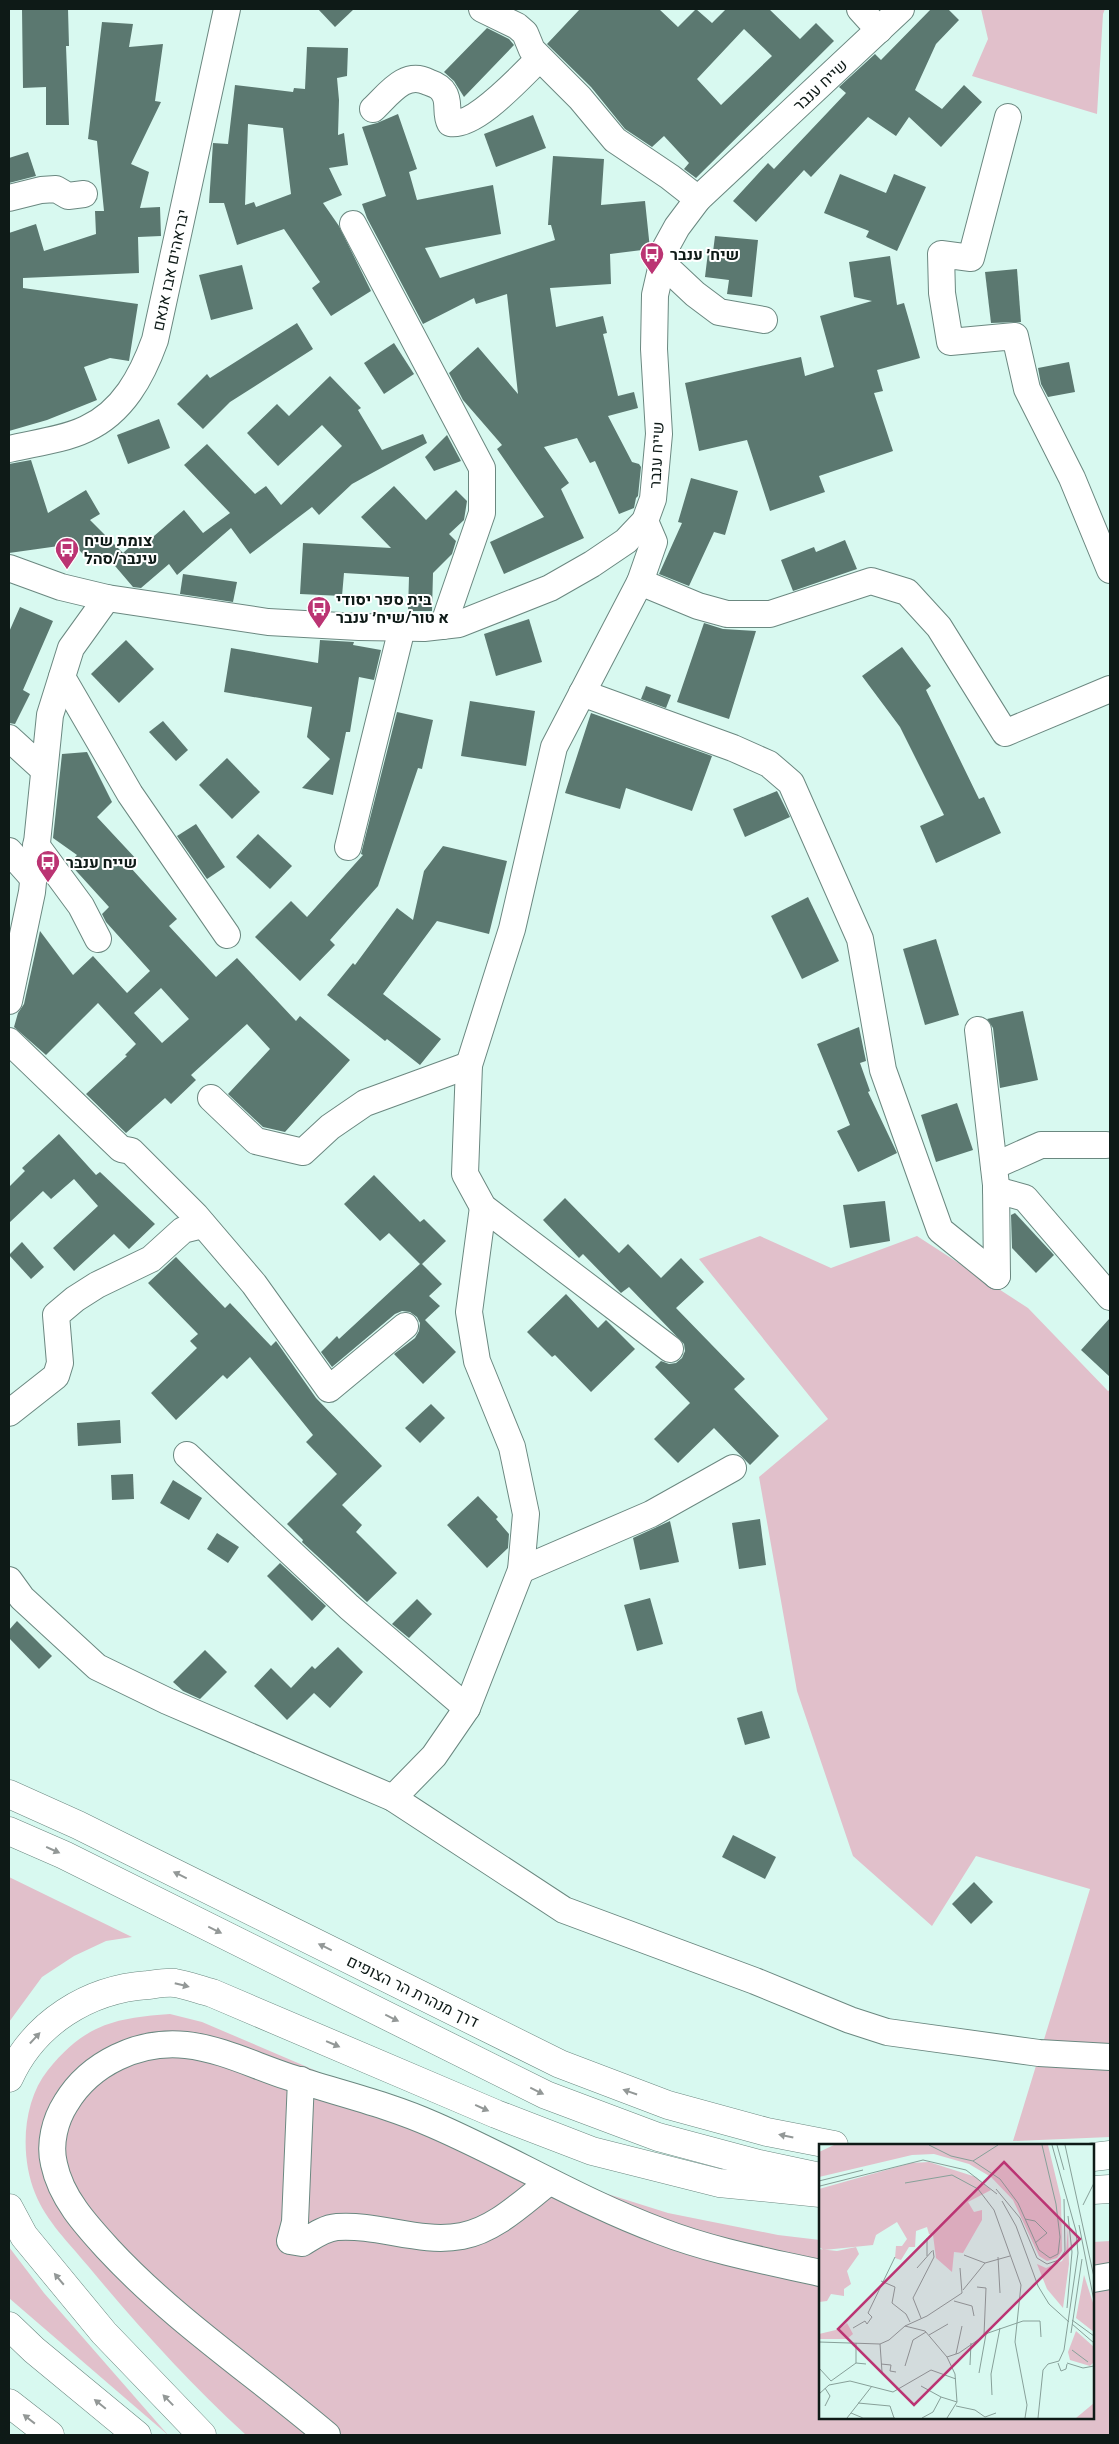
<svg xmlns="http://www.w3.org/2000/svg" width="1119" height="2444" font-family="'Public Sans',Heebo,sans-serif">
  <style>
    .green { fill: #e1c0cb }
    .building { fill: #5b7870; fill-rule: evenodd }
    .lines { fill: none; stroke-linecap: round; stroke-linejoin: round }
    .minor-casing { stroke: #6b8880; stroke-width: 28 }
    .major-casing { stroke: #6b8880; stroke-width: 29 }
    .highway-casing { stroke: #6b8880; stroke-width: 29 }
    .minor { stroke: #fff; stroke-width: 26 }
    .major { stroke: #fff; stroke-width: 28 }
    .highway { stroke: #fff; stroke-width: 28 }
    .oneway { fill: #939897 }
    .labels { text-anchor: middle; stroke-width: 4; stroke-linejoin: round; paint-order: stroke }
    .street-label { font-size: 16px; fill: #0e1a17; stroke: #fff }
    .poi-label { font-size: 16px; font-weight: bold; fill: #0e1a17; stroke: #fff; text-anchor: start }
    .inset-road { fill: none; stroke: #87a099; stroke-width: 1 }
    .view { fill: #bb3473; fill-opacity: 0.15; stroke: #bb3473; stroke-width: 2.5 }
    .inset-edge { fill: none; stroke: #0e1a17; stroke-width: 2.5 }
  </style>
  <rect width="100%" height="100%" fill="#d8f9f0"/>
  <!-- green -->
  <g class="green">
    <polygon points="981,9 1105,9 1103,14 1097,114 972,76 988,39"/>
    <polygon points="760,1236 831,1268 917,1236 1028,1308 1108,1391 1110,1390 1110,2137 1013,2141 1090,1889 976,1856 932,1926 853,1856 797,1691 759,1477 828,1419 699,1259"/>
    <polygon points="9,1877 132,1937 106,1941 74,1956 42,1977 9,2022"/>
    <path d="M 170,2014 L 202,2022 L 595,2190 L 668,2213 L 778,2235 L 820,2240 L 820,2418 L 1093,2418 L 1093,2242 L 1110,2241 L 1110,2435 L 246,2435 C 189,2383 137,2325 88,2266 C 69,2243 46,2221 35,2193 C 20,2156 22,2102 48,2070 C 85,2024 115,2018 170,2014 Z"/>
    <polygon points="9,2247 44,2293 168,2435 9,2298"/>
  </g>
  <!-- building -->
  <g class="building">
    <polygon points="22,9 68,9 69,46 66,46 69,125 46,125 46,87 23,88"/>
    <polygon points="318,9 354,9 335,27"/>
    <path d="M 580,9 L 659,9 L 678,27 L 696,9 L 712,23 L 726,9 L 769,9 L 800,39 L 816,23 L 834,41 L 696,178 L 684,169 L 689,163 L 664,136 L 652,147 L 625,129 L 591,87 L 547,44 ZM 744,29 L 772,56 L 721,105 L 697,79 Z"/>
    <polygon points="931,9 948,9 959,20 936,44 915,90 942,109 964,85 982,102 941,147 909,117 896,136 868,117 811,177 804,170 756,222 733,201 768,163 774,169 846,93 839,87 875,54 881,60"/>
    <polygon points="102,22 133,24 129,47 163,44 155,101 161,102 131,164 149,172 140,208 160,207 161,236 138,237 139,273 23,278 23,288 138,304 129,361 110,358 84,367 97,400 47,420 9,431 9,233 36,224 44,251 96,234 95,211 104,211 97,141 88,139"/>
    <polygon points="487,28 509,39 514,45 464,97 454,81 444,72"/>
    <path d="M 307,47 L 348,48 L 347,76 L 337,78 L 339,100 L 338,135 L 344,133 L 348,165 L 329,168 L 342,195 L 323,203 L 339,226 L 371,291 L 331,316 L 312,288 L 320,282 L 284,229 L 237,245 L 224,203 L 209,203 L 213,143 L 228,144 L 235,85 L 293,92 L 294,88 L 305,89 ZM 248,124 L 283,128 L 291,194 L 256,207 L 254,202 L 245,205 Z"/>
    <polygon points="398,114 417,169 409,172 417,200 493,185 501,234 425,248 440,278 555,240 551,225 548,225 553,156 604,159 601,205 645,201 650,249 610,254 611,284 550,288 556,327 603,316 607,333 603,334 618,396 634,392 638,408 608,416 632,462 639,464 641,467 638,496 636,498 634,508 619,514 595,461 590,463 577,438 544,447 569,483 561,489 584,538 504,574 490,542 544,517 497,449 502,445 463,400 449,373 478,347 518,394 507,294 476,304 474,298 423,324 367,218 362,204 386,196 362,127 377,123"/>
    <polygon points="533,115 546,148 496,167 484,134"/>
    <polygon points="28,152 36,176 9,183 9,158"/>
    <polygon points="840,174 886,193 894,174 926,187 897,251 866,237 869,231 824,213"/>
    <polygon points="715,236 758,240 752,297 727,294 729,280 705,277 708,252 713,252"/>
    <polygon points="890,256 897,305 904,303 920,358 877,370 883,391 874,393 893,451 819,476 825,492 770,511 747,440 699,451 685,383 801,357 805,376 834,367 820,316 872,301 854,297 849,262"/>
    <polygon points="242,265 253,309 211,320 199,275"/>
    <polygon points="1017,269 1021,322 991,323 985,272"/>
    <polygon points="297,323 313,349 230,402 203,429 177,404 207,374 210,378"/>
    <polygon points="394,343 414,374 384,394 364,363"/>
    <polygon points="1069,362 1075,392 1048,397 1041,384 1038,368"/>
    <polygon points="330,376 361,408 358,410 382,450 423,434 427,443 352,484 319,515 312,507 250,554 231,528 177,575 169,564 141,588 133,587 104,553 93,564 73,544 9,553 9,464 31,460 48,513 86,490 100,514 90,520 123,553 134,543 139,549 184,510 203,533 230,513 184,465 207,444 255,494 266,486 281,505 342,446 322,425 278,466 247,433 277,404 289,416"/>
    <polygon points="159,419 170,448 128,464 117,435"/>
    <polygon points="447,435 461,461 434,471 425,457"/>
    <polygon points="691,478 738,491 725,535 714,532 689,586 659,574 682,523 678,522"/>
    <polygon points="394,486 426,520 456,490 467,501 464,520 449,534 456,541 452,554 433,573 432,611 408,611 409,577 344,573 342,596 300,594 303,543 391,548 361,517"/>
    <polygon points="845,540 857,569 793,591 781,560 814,547 816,552"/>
    <polygon points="183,574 237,582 233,602 180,594"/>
    <polygon points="20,607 53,621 23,690 30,694 15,724 9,723 9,632"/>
    <polygon points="529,619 542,662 496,676 484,634"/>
    <polygon points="704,623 723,629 756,631 729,719 677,702"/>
    <polygon points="126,640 154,669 119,703 91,674"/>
    <polygon points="320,640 354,642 353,645 381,650 374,680 359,677 350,732 346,732 333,795 302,788 330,759 307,737 312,707 224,692 231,648 318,663"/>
    <polygon points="902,647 931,686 926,690 979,799 984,797 1001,833 936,863 920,826 944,815 900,727 862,676"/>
    <polygon points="646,686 671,695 666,708 641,699"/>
    <polygon points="470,701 535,711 526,766 461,756"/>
    <polygon points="397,712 433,720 422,769 418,768 378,886 330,940 335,945 300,981 255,937 291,901 307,917 363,855 361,854"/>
    <polygon points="591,713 712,756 692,811 626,788 620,809 565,793"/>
    <polygon points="163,721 188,750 176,761 149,732"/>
    <path d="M 87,752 L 112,802 L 97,817 L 138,861 L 131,868 L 177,919 L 169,926 L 216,977 L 237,958 L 296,1021 L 300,1016 L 350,1060 L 285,1132 L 263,1127 L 228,1094 L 270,1049 L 247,1024 L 191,1075 L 196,1080 L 171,1104 L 165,1098 L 126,1133 L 86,1094 L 127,1056 L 125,1055 L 136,1044 L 98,1003 L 46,1055 L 14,1027 L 18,1013 L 24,1004 L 40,931 L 73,975 L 93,956 L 127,993 L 150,971 L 106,922 L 102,914 L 109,907 L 69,863 L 77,855 L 53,838 L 62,754 ZM 161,988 L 189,1019 L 162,1043 L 134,1013 Z"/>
    <polygon points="227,758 260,792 232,819 199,785"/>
    <polygon points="777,791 790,817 745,837 733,809"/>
    <polygon points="196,824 225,867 207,879 177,836"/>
    <polygon points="258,834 292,866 270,889 236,857"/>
    <polygon points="443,846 507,861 489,934 437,921 383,994 441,1039 420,1065 387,1039 385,1041 327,995 353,963 355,965 397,908 413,920 424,871"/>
    <polygon points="808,897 839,961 802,979 771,916"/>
    <polygon points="936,939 959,1015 925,1025 903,949"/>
    <polygon points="1023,1011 1038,1080 1000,1088 993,1028 987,1019"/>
    <polygon points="859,1027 866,1061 860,1063 870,1091 868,1092 897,1153 858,1172 837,1131 850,1125 817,1044"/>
    <polygon points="957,1103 973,1150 936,1162 921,1115"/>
    <polygon points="59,1134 96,1175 100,1172 155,1224 129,1249 114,1234 74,1271 53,1248 98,1206 74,1179 51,1199 43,1191 9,1223 9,1187 25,1171 22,1168"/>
    <polygon points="374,1175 420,1222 424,1219 446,1241 422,1264 442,1284 429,1296 440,1306 425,1320 456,1352 423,1384 394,1354 415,1338 419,1331 420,1323 417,1317 410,1312 402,1311 395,1314 332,1367 321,1352 337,1336 339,1339 420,1264 389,1233 380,1241 344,1204"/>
    <polygon points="565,1198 619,1253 628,1244 661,1278 681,1258 704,1282 676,1308 745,1379 734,1389 779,1436 750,1465 714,1428 678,1463 654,1439 690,1403 655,1367 661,1361 669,1364 676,1363 682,1358 685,1351 684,1344 629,1287 621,1293 583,1254 579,1258 543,1220"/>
    <polygon points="885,1201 890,1241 850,1248 843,1205"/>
    <polygon points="1015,1213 1054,1255 1036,1273 1012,1248 1011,1215"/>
    <polygon points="22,1242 44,1267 31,1279 9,1255"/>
    <polygon points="176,1257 225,1308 230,1303 271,1346 276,1341 316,1398 382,1466 342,1505 362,1525 356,1532 397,1573 367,1602 302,1542 303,1540 287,1524 337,1474 306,1442 313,1435 250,1357 227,1379 223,1375 176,1420 151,1393 197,1348 190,1341 198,1334 148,1283"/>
    <polygon points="566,1294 598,1328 606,1320 635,1349 591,1392 555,1355 552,1357 527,1332"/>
    <polygon points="1110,1318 1110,1377 1081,1350"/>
    <polygon points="431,1404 445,1418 420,1443 405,1428"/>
    <polygon points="120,1420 121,1443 78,1446 77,1423"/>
    <polygon points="133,1474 134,1499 112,1500 111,1475"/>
    <polygon points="173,1480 202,1498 189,1520 160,1503"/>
    <polygon points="478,1496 498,1517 496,1519 509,1534 508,1548 487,1568 447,1525"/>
    <polygon points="760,1519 766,1565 739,1569 732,1523"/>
    <polygon points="670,1521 679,1562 640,1570 633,1538"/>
    <polygon points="217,1533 239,1547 228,1563 207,1549"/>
    <polygon points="280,1563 326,1606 312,1621 267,1576"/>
    <polygon points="650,1598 663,1644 637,1651 624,1605"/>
    <polygon points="417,1599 432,1614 409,1638 392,1624"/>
    <polygon points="17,1621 52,1656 39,1669 9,1638 9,1630"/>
    <polygon points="338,1647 363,1672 330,1708 314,1693 287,1720 254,1686 271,1668 291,1688 312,1666 315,1669"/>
    <polygon points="205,1650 227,1672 200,1699 183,1691 173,1682"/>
    <polygon points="762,1711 770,1738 745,1745 737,1718"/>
    <polygon points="733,1835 776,1857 765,1879 722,1857"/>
    <polygon points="974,1882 993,1902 971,1924 952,1904"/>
  </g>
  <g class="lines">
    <!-- minor casing -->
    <g class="minor-casing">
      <g id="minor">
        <polyline points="482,9 517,26 525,33 532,50 580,98 615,140 670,177 698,199"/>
        <polyline points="860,9 879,30"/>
        <path d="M 373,109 C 389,94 405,70 428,82 C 434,84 441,87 444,93 C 450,102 445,114 450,123 C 475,128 521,76 539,59"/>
        <polyline points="1008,117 971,258 941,254 942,293 950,342 1015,336 1027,389 1072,478 1110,570"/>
        <polyline points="9,198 41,190 56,189 68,196 84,194"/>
        <polyline points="353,224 482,468 482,513 443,626"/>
        <polyline points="662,263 695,294 719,312 764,320"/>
        <path d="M 9,449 C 34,443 63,440 86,429 C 123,412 142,376 155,340 L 227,9"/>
        <polyline points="645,521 654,542 640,582 554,747 512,929 469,1065 465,1174 483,1207 670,1349"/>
        <polyline points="9,568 61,587 107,598 268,622 359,627 424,628 459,624 550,588 592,564 626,541 645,521 653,499 659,434 654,349 655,295 666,247 677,227 698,199 901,9"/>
        <polyline points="640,582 698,606 727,614 770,614 871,581 907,592 939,627 1005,733 1110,689"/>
        <polyline points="62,677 130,794 227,935"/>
        <polyline points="582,693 733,748 769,764 791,783 860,939 883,1070 940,1230 997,1276"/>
        <polyline points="9,738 43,769"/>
        <polyline points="36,845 81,906 98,939"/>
        <polyline points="348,847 402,628"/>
        <polyline points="9,851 33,878"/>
        <polyline points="9,1001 32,892 50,715 71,648 107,598"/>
        <polyline points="978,1030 996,1185 997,1276"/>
        <polyline points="9,1041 121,1149 131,1151 196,1216 254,1284 329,1389 405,1326"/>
        <polyline points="211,1098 256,1141 303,1152 330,1127 365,1103 469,1065"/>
        <polyline points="994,1166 1041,1145 1106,1145"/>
        <polyline points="996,1190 1025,1198 1110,1297"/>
        <polyline points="9,1413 56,1376 60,1363 56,1315 75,1299 97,1285 151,1259 183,1230 203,1225"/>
        <polyline points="187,1455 349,1607 467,1708"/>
        <polyline points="521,1570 651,1514 733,1468"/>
        <polyline points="9,1580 22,1598 97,1667 167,1701 393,1798 564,1910 755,1981 850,2020 887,2032 1039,2053 1110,2057"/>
        <polyline points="393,1798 434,1756 467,1708 521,1570 526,1514 512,1447 477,1361 469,1312 483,1207"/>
        <path d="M 301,2080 L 295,2222 L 290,2241 L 302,2243 C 312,2237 324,2228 337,2227 C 379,2224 420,2244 462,2236 C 495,2230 523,2202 549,2182"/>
        <polyline points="1093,2279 1110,2276"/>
        <path d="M 327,2435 C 254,2373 174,2320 108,2249 C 86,2225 61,2198 54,2164 C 49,2144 55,2120 66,2103 C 90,2063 139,2040 186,2045 C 222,2049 255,2066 289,2077 C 338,2093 387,2104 434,2125 C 510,2158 582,2202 660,2231 C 712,2251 766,2261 820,2273"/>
      </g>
    </g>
    <!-- major casing -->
    <g class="major-casing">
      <g id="major">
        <polyline points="9,1794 78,1825 560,2064 668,2105 767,2132 834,2145"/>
        <polyline points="9,1831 64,1855 546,2095 658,2137 759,2164 820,2177"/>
        <polyline points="1093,2157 1110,2155"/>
        <polyline points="1093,2190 1110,2189"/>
      </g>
    </g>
    <!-- highway casing -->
    <g class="highway-casing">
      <g id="highway">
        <path d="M 9,2078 C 34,2023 88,1989 148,1985 C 156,1984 166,1982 175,1983 C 187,1985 200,1990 212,1993 L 496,2114 L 592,2151 L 719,2183 L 820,2193"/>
        <polyline points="9,2208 24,2236 104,2333 202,2435"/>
        <polyline points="9,2326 34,2350 137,2435"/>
        <polyline points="9,2403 50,2435"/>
      </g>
    </g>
    <!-- minor -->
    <use href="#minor" class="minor"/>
    <!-- major -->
    <use href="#major" class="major"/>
    <!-- highway -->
    <use href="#highway" class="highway"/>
  </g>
  <!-- one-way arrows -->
  <defs><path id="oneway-solid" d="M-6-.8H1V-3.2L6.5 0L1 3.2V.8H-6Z" transform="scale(1.25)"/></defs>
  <g class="oneway">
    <use href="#oneway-solid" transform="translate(53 1850) rotate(24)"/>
    <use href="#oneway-solid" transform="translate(180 1875) rotate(-154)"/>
    <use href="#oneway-solid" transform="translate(215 1930) rotate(26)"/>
    <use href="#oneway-solid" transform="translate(325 1947) rotate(-154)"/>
    <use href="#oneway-solid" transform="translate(182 1985) rotate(14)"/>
    <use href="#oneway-solid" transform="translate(392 2018) rotate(26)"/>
    <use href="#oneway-solid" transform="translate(35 2038) rotate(-47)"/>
    <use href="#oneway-solid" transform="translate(333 2044) rotate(23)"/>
    <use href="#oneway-solid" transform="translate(537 2091) rotate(26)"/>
    <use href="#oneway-solid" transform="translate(630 2092) rotate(-161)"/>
    <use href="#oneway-solid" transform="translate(482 2108) rotate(24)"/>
    <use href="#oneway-solid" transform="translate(786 2136) rotate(-168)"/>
    <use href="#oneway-solid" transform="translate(59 2279) rotate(-130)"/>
    <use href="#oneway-solid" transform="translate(168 2400) rotate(-134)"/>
    <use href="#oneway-solid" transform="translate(100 2404) rotate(-141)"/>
    <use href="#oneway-solid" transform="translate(29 2419) rotate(-142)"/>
  </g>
  <!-- icons -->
  <defs>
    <g id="bus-pin" transform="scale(1.25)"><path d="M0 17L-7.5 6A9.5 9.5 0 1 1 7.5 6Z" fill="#bb3473" stroke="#fff"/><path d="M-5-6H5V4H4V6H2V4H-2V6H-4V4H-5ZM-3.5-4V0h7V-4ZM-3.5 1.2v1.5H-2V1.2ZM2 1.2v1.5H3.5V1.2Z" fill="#fff"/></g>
  </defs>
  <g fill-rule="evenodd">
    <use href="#bus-pin" x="652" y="254"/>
    <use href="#bus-pin" x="67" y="549"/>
    <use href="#bus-pin" x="319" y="608"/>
    <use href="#bus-pin" x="48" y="862"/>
  </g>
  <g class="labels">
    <!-- street labels -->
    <g class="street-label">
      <text transform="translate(820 85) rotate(-43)" y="6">שייח ענבר</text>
      <text transform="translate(170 270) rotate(-78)" y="6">יבראהים אבו אנאם</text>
      <text transform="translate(656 455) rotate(-87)" y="6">שייח ענבר</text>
      <text transform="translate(413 1991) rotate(26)" y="6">דרך מנהרת הר הצופים</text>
    </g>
    <!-- poi labels -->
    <g class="poi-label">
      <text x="670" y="260">שיח׳ ענבר</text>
      <text x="84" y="546">צומת שיח<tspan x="84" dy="18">עינבר/סהל</tspan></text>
      <text x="336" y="605">בית ספר יסודי<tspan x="336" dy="18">א טור/שיח׳ ענבר</tspan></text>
      <text x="66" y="868">שייח ענבר</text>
    </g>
  </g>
  <!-- overview -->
  <g transform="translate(819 2144)">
    <rect width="275" height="275" fill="#d8f9f0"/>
    <path d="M 15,1 L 229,1 L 242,55 L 243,107 L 238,114 L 228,117 L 220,112 L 194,56 L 172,33 L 150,20 L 115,10 L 93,11 L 0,33 L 0,8 ZM 110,18 L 157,33 L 172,46 L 149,58 L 155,68 L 163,66 L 163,76 L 144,109 L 135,108 L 133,128 L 117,114 L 114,91 L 110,90 L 108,83 L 97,87 L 96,103 L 90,103 L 82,116 L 76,114 L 77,102 L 83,102 L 88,95 L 78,78 L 57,91 L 54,101 L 5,106 L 0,103 L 0,45 L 92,19 ZM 249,84 L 250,120 L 244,164 L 228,145 L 218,120 L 227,124 L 243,117 L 247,109 ZM 37,103 L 40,110 L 28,127 L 32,140 L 25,145 L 25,152 L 12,150 L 8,157 L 0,158 L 0,105 L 18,107 ZM 265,131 L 275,162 L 275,188 L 257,174 ZM 28,179 L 34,190 L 28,195 L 0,195 L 0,190 L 21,185 ZM 257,187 L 275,203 L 275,218 L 271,222 L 251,216 L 249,208 ZM 275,259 L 275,274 L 257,274 Z" fill="#e1c0cb"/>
    <path class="inset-road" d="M 110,1 L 132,12 L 154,17 L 181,35 L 199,59 L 220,106 L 231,114 L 239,110 L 241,93 L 237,60 L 223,1M 233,1 L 257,87 L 259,109 L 245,206 L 240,217M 238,1 L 245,26M 246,1 L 275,133M 154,17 L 179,1M 0,37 L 44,26M 86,39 L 133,31 L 159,45 L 175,66 L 202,141 L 196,198 L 208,261 L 206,274M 1,42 L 104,16 L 147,26 L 178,50M 177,45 L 201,74 L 218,114 L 228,120 L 240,116 L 246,107 L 245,55M 183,57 L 197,82 L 219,142 L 230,160 L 250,178M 264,61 L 275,39M 206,75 L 216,77 L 228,89 L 216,99M 260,81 L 275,157M 108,94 L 108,112M 145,111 L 166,119M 179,113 L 181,149M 98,124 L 113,107M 62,137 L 76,143 L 73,159 L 87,170 L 91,178M 158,143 L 167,144 L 165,191M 144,146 L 166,119 L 191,112M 135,157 L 153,162 L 155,172M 248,164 L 253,108 L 249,72M 102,174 L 94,154 L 115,113 L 114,106M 253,176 L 275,192M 253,180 L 275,199M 86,182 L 108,172 L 143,149 L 141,124M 34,184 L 46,177 L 48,180 L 53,173 L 49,169 L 76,113M 252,189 L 263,115M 110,191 L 129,180M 0,198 L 61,200 L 70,196 L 86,182 L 106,187 L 128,213 L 136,230 L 138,258 L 128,274M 37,199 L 37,219M 61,200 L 63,228M 253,206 L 269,218M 137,210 L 143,182M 128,213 L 140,209 L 169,189 L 204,177 L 221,177 L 222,193M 239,219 L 242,227 L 247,225 L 248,220M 248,219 L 264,224 L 275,222M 62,220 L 72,221 L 71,227 L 77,228M 151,221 L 152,199M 86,222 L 94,196 L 107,188M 0,224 L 12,237 L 37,219 L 47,220M 160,229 L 167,190M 102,242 L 122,253M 6,244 L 11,252 L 6,262M 0,250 L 10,241 L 31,237 L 74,248 L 112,226 L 137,235M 173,251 L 172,230 L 181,184M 39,259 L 71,262 L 75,274M 137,262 L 156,266 L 166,273 L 177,269M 32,269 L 44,274 L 76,274M 28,274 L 53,242M 103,274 L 114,268 L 122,253 L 138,258M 219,274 L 224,226 L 229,220 L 240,217"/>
    <path class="view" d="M 185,18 L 261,95 L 95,261 L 19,185 Z"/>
    <rect width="275" height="275" class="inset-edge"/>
  </g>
  <!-- border -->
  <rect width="1119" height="2444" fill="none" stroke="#0e1a17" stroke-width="20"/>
</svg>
